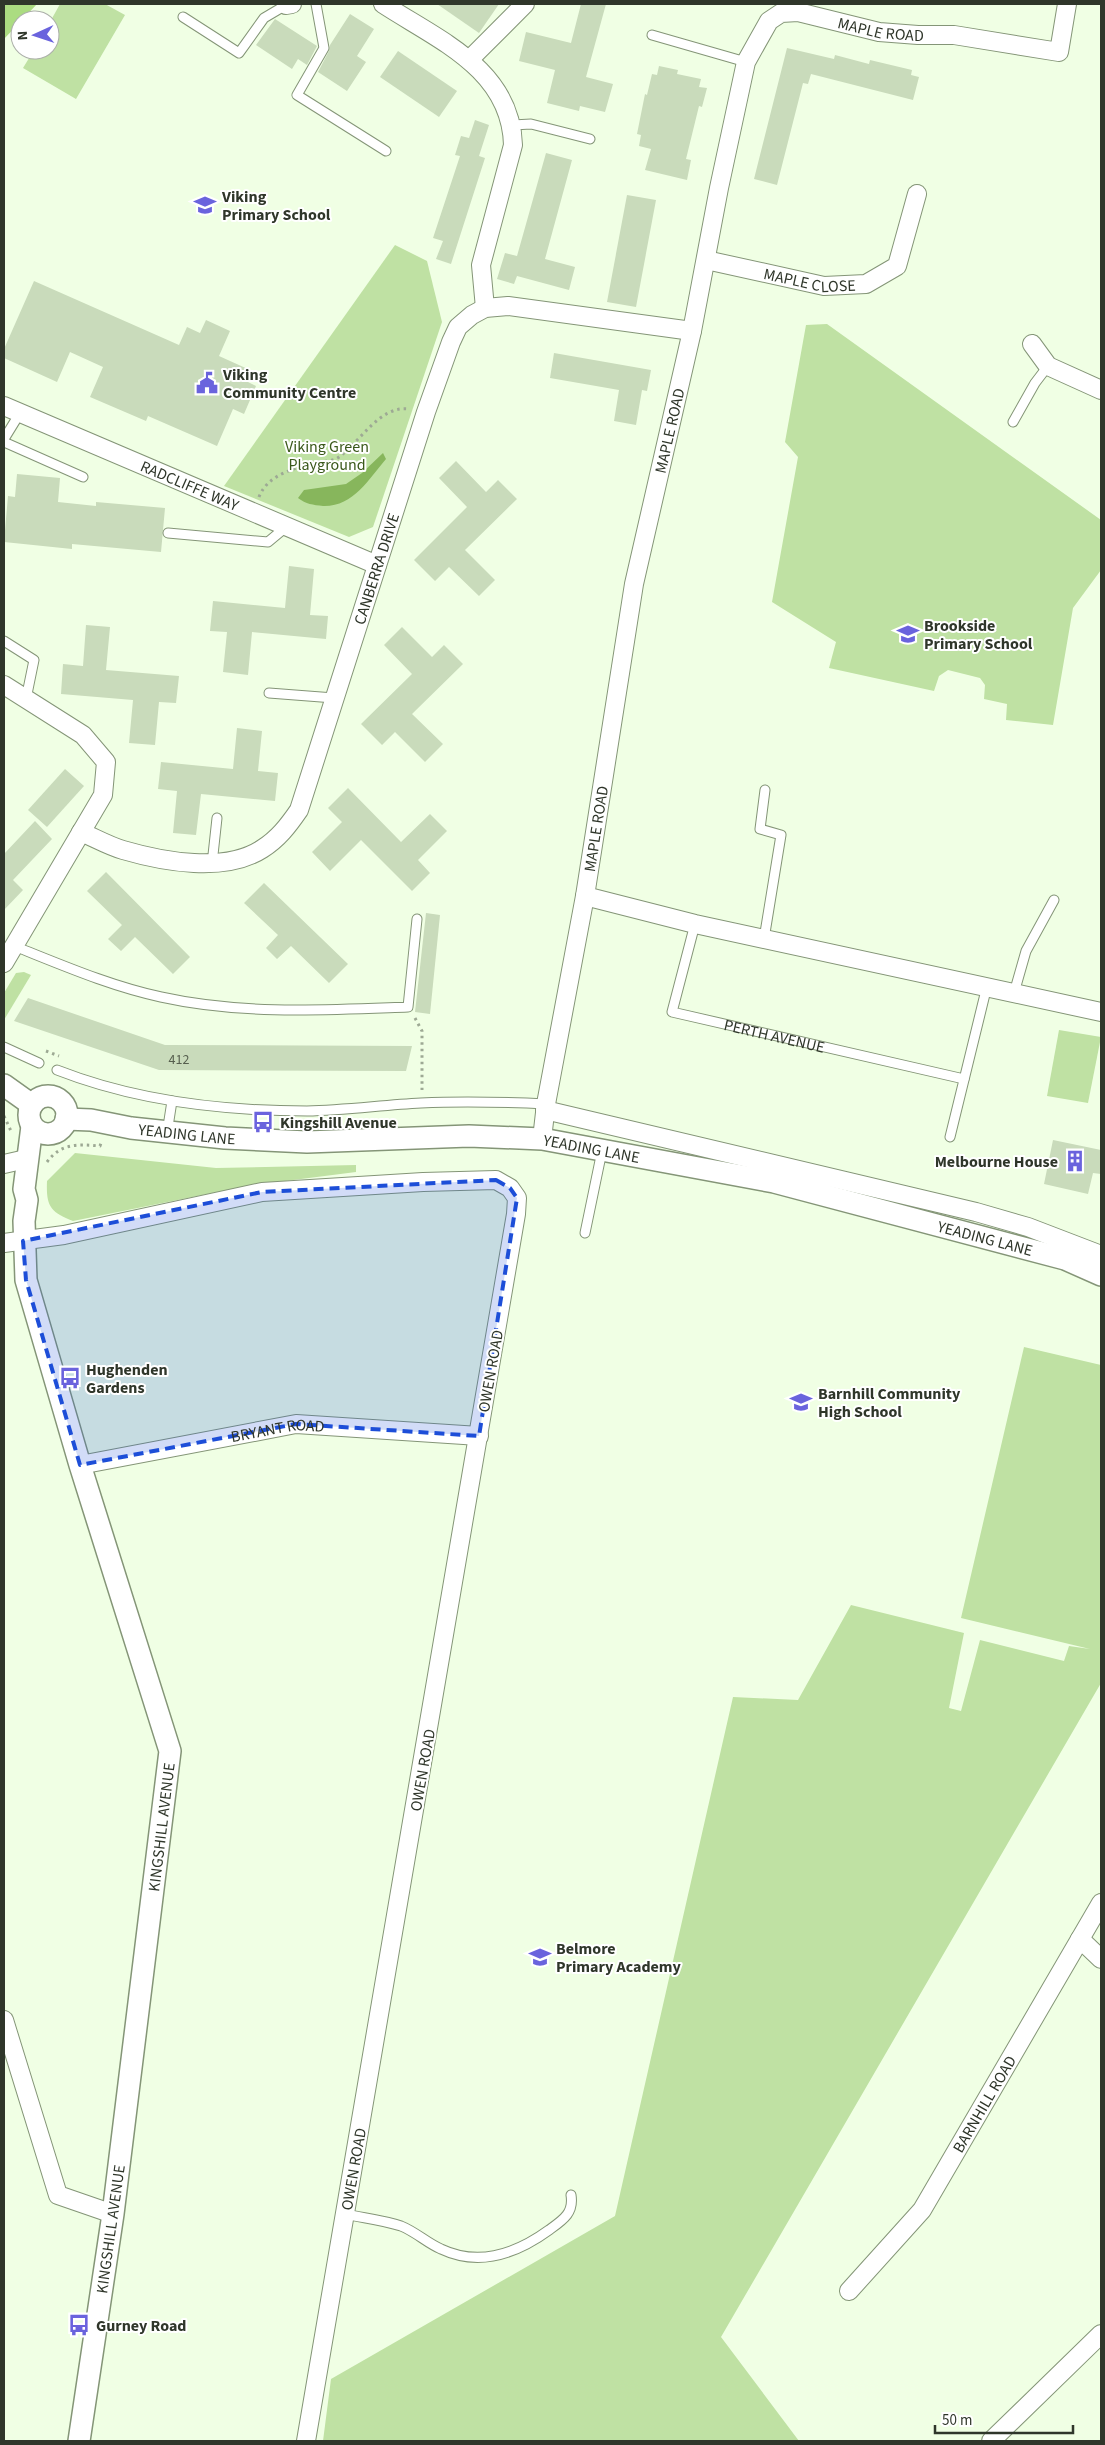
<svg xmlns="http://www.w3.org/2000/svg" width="1105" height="2445" font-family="'Source Sans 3',sans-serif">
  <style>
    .green { fill: #bfe1a3 }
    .forest { fill: #abdc81 }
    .water { fill: #87b65c }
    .building { fill: #c9dbbb }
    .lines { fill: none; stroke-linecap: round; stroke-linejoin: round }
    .service-casing { stroke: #849577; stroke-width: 11 }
    .minor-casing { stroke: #849577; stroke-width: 20 }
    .tertiary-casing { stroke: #849577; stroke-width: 24 }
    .path { stroke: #9da994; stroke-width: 3; stroke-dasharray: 2.5 4; stroke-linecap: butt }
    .service { stroke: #fff; stroke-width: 9 }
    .minor { stroke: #fff; stroke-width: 18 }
    .tertiary { stroke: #fff; stroke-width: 21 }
    .marked { fill: #1d4ed8; fill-opacity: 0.2; stroke: #1d4ed8; stroke-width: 4; stroke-dasharray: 10 6; stroke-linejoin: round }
    .labels { text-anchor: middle; stroke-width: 4; stroke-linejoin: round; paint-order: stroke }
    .number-label { font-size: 14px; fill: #565f4e }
    .street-label { font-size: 16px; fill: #2f362a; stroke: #fff }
    .poi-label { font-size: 16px; font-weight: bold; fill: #2f362a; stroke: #fff; text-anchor: start }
    .park-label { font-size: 16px; fill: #3a581a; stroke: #fff }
  </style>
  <rect width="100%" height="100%" fill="#f0ffe4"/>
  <!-- green -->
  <g class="green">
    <polygon points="60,4 105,4 125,15 76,99 23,68 34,50 50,50 50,22"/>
    <polygon points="395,245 427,261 442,322 373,527 349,537 224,486"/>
    <polygon points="827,324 1101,520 1101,570 1073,608 1053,725 1006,720 1007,704 984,699 985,685 980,678 948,670 939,676 934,691 829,668 836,642 772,602 798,457 785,442 806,325"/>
    <polygon points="24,972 31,975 4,1020 4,993 16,973"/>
    <polygon points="1059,1030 1101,1037 1088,1103 1047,1096"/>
    <path d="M 75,1153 L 216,1168 L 356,1165 L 356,1172 L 247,1186 L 73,1221 C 50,1212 46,1206 47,1181 Z"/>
    <polygon points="1024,1347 1101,1365 1101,1683 721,2337 799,2441 323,2441 331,2379 615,2216 733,1697 798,1700 851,1605 964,1633 949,1708 961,1711 980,1640 1064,1661 1069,1646 1090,1649 961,1618"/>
  </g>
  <!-- forest -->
  <polygon class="forest" points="4,4 37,4 4,39"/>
  <!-- water -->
  <path class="water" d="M 383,453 L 386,459 C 368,480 353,507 323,506 C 313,505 306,504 298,498 L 304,490 L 346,484 L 362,473 Z"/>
  <!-- building -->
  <g class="building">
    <polygon points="437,4 499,4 479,33"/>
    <polygon points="581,4 606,4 586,77 613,84 605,112 580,106 579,111 547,103 555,70 519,61 526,32 571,43"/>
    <polygon points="350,14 374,29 357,56 366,62 347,91 318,72 329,51 330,45"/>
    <polygon points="275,19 317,46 307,65 298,59 292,69 256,45"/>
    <polygon points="787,48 834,59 835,55 869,64 870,60 912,70 911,75 919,77 913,100 811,74 808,84 803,83 777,185 754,179"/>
    <polygon points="398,51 457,91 439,117 380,77"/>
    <polygon points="659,66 678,70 677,74 701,79 699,87 707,88 702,107 699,106 686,159 691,160 687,180 645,170 651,149 639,146 641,135 637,134 645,94 647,95 652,74 657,75"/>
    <polygon points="475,120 489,125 479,156 485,158 451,264 436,259 443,241 433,238 460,156 455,155 461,136 469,138"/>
    <polygon points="546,153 572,160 545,259 575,267 569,290 517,276 514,284 497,279 505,253 517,256"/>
    <polygon points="627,195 656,200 636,307 607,302"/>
    <polygon points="34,281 179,345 187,327 200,333 206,320 230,331 219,356 250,370 246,381 256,386 244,414 233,409 217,446 148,416 146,421 90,397 103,367 70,352 57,382 4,358 4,349"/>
    <polygon points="554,353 651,370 647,391 642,390 636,425 614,421 619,390 550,378"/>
    <polygon points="456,461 486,492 498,480 517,499 465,550 495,580 479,596 449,567 435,581 414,560 467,507 439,478"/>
    <polygon points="17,474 60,478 58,502 96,506 96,502 165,508 161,552 72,544 72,549 4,542 8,496 15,497"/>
    <polygon points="289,566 314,569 310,615 328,616 326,639 252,632 248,675 223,672 227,632 210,631 213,601 285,608"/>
    <polygon points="86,625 110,627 106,670 179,676 176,703 159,702 155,745 129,743 133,700 61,694 63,664 83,666"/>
    <polygon points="402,627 432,657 444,645 463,664 412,714 443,744 425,762 395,732 382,745 361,724 412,674 384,645"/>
    <polygon points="237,728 262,731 258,771 278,773 275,801 201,794 196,835 173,833 177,791 158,789 161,762 233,769"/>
    <polygon points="65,769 84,786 47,827 28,810"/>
    <polygon points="348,788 401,842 430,814 447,831 418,860 430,873 412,891 361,840 330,871 312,852 342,822 328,808"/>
    <polygon points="35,821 52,839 13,880 23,890 4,910 4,854"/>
    <polygon points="106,872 190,957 173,974 135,937 121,951 108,939 122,925 87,891"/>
    <polygon points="264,883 348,964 329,983 291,946 277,959 266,948 278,935 244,903"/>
    <polygon points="426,913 440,915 430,1014 415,1012"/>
    <polygon points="28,998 165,1045 412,1046 406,1071 159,1070 14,1021"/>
    <polygon points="1053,1140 1101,1150 1101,1174 1093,1173 1088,1194 1044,1184"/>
  </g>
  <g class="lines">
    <!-- service casing -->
    <g class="service-casing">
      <g id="service">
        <polyline points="316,4 324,48 297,95 386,151"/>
        <polyline points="183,17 239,53 264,18 286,5"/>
        <polyline points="652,35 746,62"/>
        <polyline points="513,125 531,124 590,139"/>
        <polyline points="1013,422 1035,383 1048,366"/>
        <polyline points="4,439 20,413"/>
        <polyline points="4,442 83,477"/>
        <polyline points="168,533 268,542 286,527"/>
        <polyline points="4,641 34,660 26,699"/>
        <polyline points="269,693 334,698"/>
        <polyline points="212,864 217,818"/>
        <path id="s1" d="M 695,924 L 672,1012 L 964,1079"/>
        <polyline points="764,939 781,835 760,829 765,790"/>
        <path d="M 14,946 C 62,965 110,986 161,997 C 242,1015 326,1010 408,1007 L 417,919"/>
        <polyline points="1014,993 1026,951 1054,900"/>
        <polyline points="4,1047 39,1063"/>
        <path d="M 57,1070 C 136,1101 223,1111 307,1111 C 345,1110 383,1105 421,1103 C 463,1101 504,1102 546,1104"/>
        <polyline points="167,1133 172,1101"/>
        <polyline points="950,1137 987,986"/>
        <polyline points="585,1233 602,1151"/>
        <path d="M 345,2214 C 363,2218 383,2220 401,2226 C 416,2232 427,2243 441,2249 C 479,2267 516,2254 549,2230 C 563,2220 574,2213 571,2195"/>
      </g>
    </g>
    <!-- minor casing -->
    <g class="minor-casing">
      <g id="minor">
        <path d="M 383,4 C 438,40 511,69 513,145 L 481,265 L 485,308"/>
        <polyline points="286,5 292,4"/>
        <polyline points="470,59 525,4"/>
        <path id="s2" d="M 706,260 L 824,286 L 866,284 L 897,266 L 917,194"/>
        <polyline points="1032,344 1048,366 1101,390"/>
        <path id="s3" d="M 4,406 L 377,565"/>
        <polyline points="4,685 83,735 106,762 103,795 4,963"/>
        <path id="s4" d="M 81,832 C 95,838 109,846 123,850 C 164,862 225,873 262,849 C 278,839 288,826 299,810 L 426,412 L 451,342 L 458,327 L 472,315 L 485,308 L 508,306 L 692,331"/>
        <polyline points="585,896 695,924 1101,1012"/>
        <polyline points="545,1110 976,1212 1028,1227 1101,1255"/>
        <path id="s5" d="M 542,1139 L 546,1104 L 585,896 L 634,584 L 692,331 L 719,188 L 746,62 L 769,21 L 781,13 L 798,12 L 879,32 L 918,35 L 954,35 L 1059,52 L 1067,4"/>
        <polyline points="4,1164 26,1159"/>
        <polyline points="4,1243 64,1235 262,1192 423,1182 496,1180 510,1188 517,1198 516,1214 306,2441"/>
        <path id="s6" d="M 80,1465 L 296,1424 L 479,1436"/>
        <polyline points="1080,1939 1101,1959"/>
        <polyline points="4,2020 58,2195 113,2214"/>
        <path id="s7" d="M 849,2291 L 922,2210 L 1101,1903"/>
        <polyline points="991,2441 1101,2334"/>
      </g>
    </g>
    <!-- tertiary casing -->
    <g class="tertiary-casing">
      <g id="tertiary">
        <polyline points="4,1085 32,1105"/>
        <circle cx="48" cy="1115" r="19"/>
        <path id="s8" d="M 66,1119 L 91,1120 L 131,1128 L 225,1138 L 307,1142 L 469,1136 L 542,1139 L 774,1182 L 1065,1259 L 1101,1275"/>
        <polyline points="32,1126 24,1189 27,1200 24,1221 26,1280 80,1465 170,1751 113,2214 79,2441"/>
      </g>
    </g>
    <!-- path -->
    <g class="path">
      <path d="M 259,497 C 268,473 299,467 320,462 C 326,461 334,461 339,457 C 360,442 380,405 409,409"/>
      <polyline points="415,1018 422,1031 422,1090"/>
      <polyline points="46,1051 59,1056"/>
      <polyline points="4,1116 11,1131"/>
      <path d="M 47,1162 C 61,1143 78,1144 100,1146 L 102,1140"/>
    </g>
    <!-- service -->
    <use href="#service" class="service"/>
    <!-- minor -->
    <use href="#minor" class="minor"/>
    <!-- tertiary -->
    <use href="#tertiary" class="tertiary"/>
  </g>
  <!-- marked area -->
  <path class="marked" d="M 496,1180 L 510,1188 L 517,1198 L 479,1436 L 296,1424 L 80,1465 L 26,1280 L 23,1241 L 262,1192 Z"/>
  <!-- icons -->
  <defs>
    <g id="school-bare" transform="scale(1.725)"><path d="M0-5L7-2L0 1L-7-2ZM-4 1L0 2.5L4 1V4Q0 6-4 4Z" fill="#6a63dd" stroke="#fff" stroke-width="2.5" paint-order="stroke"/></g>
    <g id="civic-bare" transform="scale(1.725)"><path d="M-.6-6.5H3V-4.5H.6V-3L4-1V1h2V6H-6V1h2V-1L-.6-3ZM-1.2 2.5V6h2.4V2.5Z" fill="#6a63dd" stroke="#fff" stroke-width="2.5" paint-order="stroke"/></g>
    <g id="bus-bare" transform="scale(1.725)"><path d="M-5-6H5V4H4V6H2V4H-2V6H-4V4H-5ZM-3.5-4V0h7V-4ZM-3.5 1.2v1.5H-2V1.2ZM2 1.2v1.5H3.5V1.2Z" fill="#6a63dd" stroke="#fff" stroke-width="2.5" paint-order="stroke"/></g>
    <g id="building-bare" transform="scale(1.725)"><path d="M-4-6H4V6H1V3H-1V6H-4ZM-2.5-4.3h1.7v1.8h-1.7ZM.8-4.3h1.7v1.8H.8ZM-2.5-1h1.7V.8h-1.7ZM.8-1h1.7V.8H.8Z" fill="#6a63dd" stroke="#fff" stroke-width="2.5" paint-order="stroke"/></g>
  </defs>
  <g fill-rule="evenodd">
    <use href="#school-bare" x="205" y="205"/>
    <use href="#civic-bare" x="207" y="383"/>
    <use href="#school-bare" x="908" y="634"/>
    <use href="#bus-bare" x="263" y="1122"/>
    <use href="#building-bare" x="1075" y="1161"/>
    <use href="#bus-bare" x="70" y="1378"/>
    <use href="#school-bare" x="801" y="1402"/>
    <use href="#school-bare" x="540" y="1957"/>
    <use href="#bus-bare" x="79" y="2325"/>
  </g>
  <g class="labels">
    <!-- number labels -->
    <g class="number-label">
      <text x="179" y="1064">412</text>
    </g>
    <!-- street labels -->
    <g class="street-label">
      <text dy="6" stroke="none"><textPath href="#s5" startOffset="1260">MAPLE ROAD</textPath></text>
      <text dy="6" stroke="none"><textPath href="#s2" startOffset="106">MAPLE CLOSE</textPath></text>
      <text dy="6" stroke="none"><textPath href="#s5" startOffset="720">MAPLE ROAD</textPath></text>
      <text dy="6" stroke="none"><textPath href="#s3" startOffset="202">RADCLIFFE WAY</textPath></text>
      <text dy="6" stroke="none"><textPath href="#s4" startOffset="496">CANBERRA DRIVE</textPath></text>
      <text dy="6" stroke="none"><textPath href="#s5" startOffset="315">MAPLE ROAD</textPath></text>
      <text dy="6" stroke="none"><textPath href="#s1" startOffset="196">PERTH AVENUE</textPath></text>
      <text dy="6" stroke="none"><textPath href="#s8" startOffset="122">YEADING LANE</textPath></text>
      <text dy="6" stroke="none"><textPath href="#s8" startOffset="528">YEADING LANE</textPath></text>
      <text dy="6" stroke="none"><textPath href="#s8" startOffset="932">YEADING LANE</textPath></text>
      <text transform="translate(490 1371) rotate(-80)" y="6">OWEN ROAD</text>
      <text dy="6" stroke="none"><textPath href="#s6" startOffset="201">BRYANT ROAD</textPath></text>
      <text transform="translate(422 1770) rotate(-80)" y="6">OWEN ROAD</text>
      <text transform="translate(161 1827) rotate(-83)" y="6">KINGSHILL AVENUE</text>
      <text dy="6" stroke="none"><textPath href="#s7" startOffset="232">BARNHILL ROAD</textPath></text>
      <text transform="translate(353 2169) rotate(-80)" y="6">OWEN ROAD</text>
      <text transform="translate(110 2229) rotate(-82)" y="6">KINGSHILL AVENUE</text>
    </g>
    <!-- poi labels -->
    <g class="poi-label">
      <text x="222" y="202">Viking<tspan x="222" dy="18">Primary School</tspan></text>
      <text x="223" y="380">Viking<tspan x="223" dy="18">Community Centre</tspan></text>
      <text x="924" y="631">Brookside<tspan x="924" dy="18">Primary School</tspan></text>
      <text x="280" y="1128">Kingshill Avenue</text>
      <text x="1058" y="1167" text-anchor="end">Melbourne House</text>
      <text x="86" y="1375">Hughenden<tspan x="86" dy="18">Gardens</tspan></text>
      <text x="818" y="1399">Barnhill Community<tspan x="818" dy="18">High School</tspan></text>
      <text x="556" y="1954">Belmore<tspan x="556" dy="18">Primary Academy</tspan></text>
      <text x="96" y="2331">Gurney Road</text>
    </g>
    <!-- park labels -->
    <g class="park-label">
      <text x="327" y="452">Viking Green<tspan x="327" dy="18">Playground</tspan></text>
    </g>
  </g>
  <!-- border -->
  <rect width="1105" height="2445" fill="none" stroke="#2f362a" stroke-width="10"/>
  <!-- north arrow -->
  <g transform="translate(35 35) rotate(267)"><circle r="24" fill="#ffffff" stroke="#acafaa"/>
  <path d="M0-4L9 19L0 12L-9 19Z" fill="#6a63dd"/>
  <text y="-8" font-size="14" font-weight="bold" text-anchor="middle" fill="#2f362a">N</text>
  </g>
  <!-- scale -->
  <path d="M935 2425v8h138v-8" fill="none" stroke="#2f362a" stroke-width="2.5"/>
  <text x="942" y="2425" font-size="15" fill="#2f362a" stroke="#ffffff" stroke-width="4" paint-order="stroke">50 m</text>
</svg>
